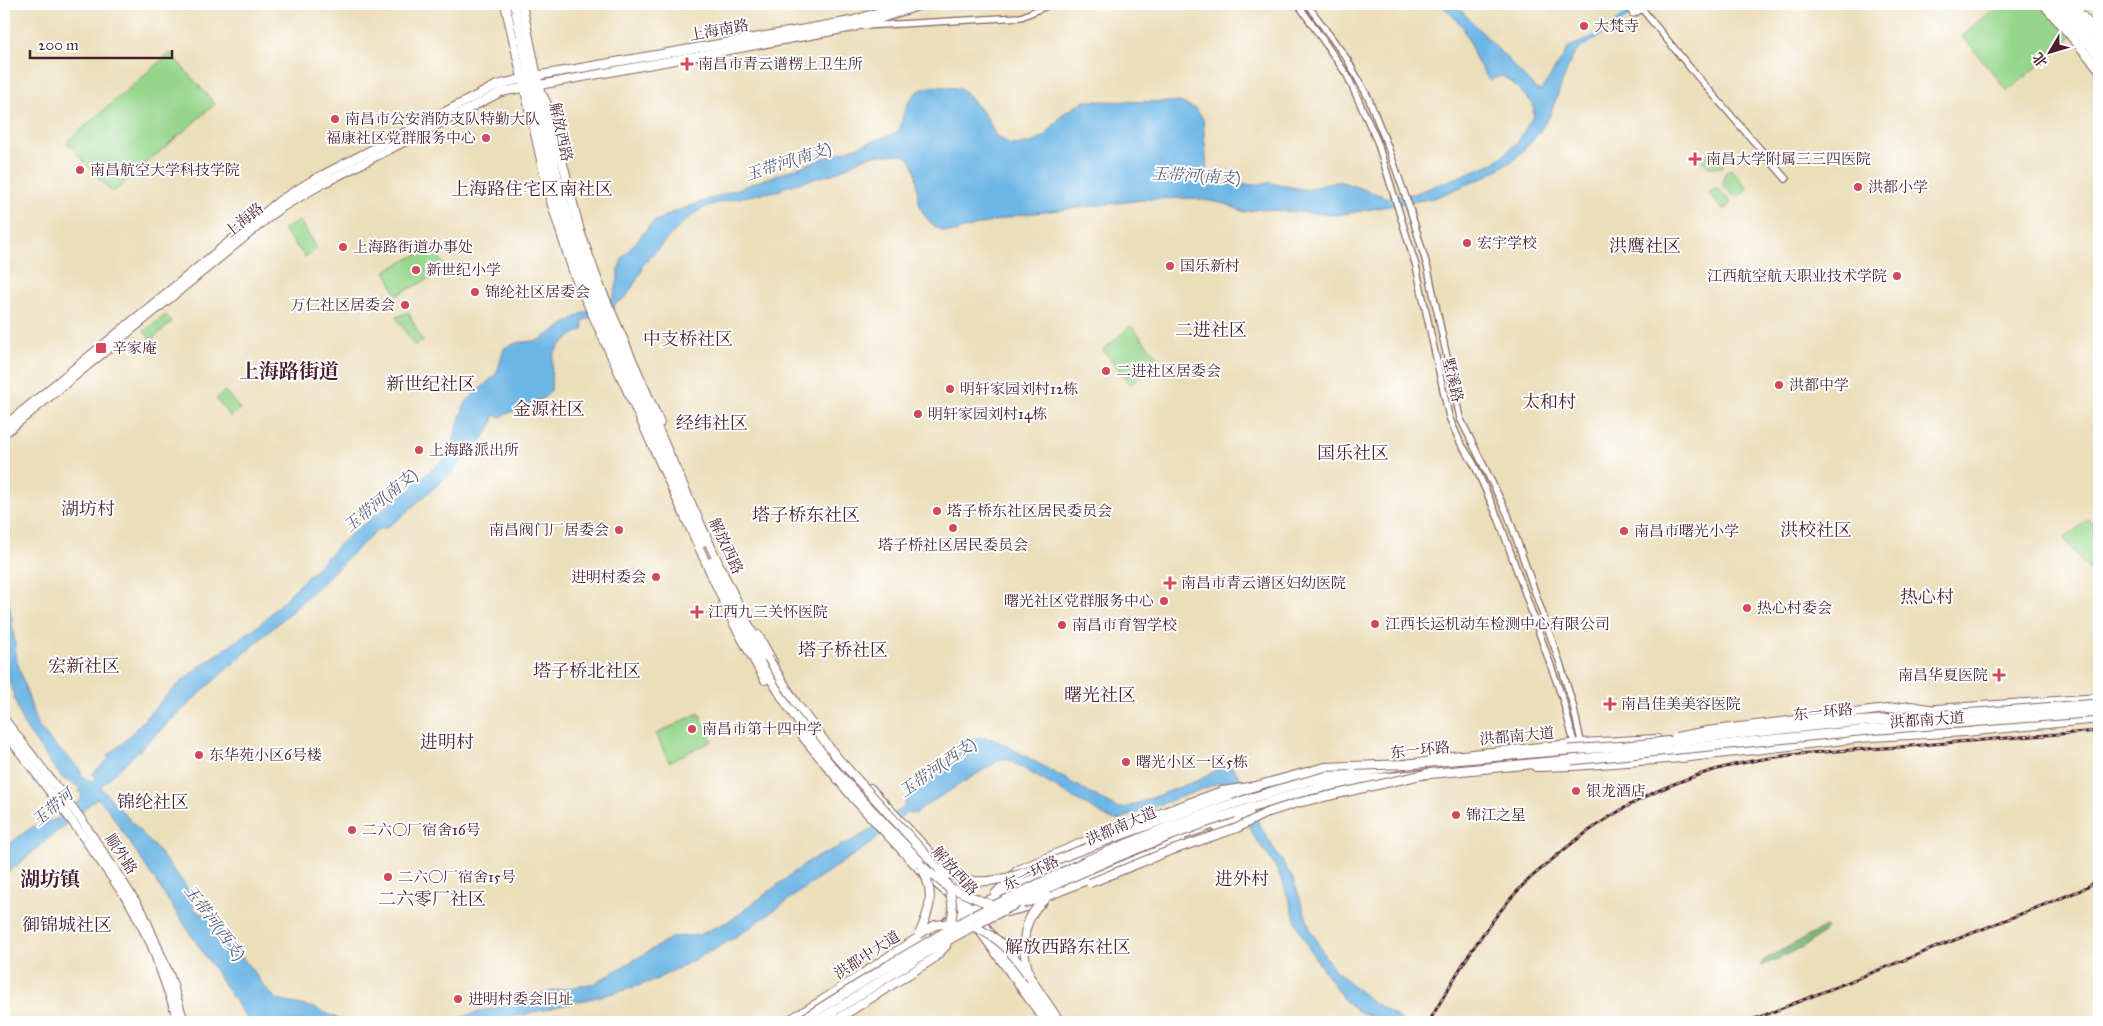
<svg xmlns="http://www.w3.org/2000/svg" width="2103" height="1026" font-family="'IM FELL Great Primer','Noto Serif SC',serif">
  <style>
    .green { fill: #96d68c; stroke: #707a5c }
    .forest { fill: #78b778; stroke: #616b52 }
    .water { fill: #6cb6e5; stroke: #5b6a88 }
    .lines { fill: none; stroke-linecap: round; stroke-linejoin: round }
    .canal { stroke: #6cb6e5; stroke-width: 5 }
    .minor-casing { stroke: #82625d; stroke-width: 8 }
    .major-casing { stroke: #82625d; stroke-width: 10 }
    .highway-casing { stroke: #82625d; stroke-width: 11 }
    .minor { stroke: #fff; stroke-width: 5.5 }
    .major { stroke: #fff; stroke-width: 8 }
    .highway { stroke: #fff; stroke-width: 9 }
    .rail-casing { stroke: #4a1f2b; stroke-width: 3 }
    .rail { stroke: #fff; stroke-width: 1; stroke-dasharray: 4; stroke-linecap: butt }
    .major-bridge-casing { stroke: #82625d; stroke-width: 10; stroke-linecap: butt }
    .highway-bridge-casing { stroke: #82625d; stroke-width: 11; stroke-linecap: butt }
    .major-bridge { stroke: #fff; stroke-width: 8 }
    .highway-bridge { stroke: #fff; stroke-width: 9 }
    .poi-dot { fill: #d1495b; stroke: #fff; stroke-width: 2 }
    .labels { text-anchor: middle; stroke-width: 4; stroke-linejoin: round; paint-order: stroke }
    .poi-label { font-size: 15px; fill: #4a1f2b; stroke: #fff; text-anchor: start }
    .street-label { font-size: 15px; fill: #4a1f2b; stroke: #fff }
    .water-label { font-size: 16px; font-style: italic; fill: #585b75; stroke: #fff }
    .quarter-label { font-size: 18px; fill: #4a1f2b; stroke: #fff }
    .district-label { font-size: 20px; font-weight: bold; fill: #4a1f2b; stroke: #fff }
  </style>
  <rect width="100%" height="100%" fill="#fff"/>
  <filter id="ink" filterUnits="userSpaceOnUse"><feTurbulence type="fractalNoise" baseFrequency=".02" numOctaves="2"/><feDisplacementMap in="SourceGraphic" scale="10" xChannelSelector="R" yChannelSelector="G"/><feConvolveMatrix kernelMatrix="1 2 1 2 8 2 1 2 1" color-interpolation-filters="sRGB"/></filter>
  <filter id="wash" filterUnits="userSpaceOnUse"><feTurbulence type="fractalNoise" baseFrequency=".0096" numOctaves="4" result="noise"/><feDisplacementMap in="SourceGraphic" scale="20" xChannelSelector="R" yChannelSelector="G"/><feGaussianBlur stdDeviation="1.12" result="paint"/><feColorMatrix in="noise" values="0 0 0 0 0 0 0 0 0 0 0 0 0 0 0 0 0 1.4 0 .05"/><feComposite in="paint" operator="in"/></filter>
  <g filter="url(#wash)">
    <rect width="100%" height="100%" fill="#ebdeba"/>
    <!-- green -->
    <g class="green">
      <polygon points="2000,4 2063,4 2083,27 2008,91 1962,36"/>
      <polygon points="170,53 215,104 112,193 67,142"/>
      <polygon points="1715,149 1725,161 1723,167 1708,167 1701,160"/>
      <polygon points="1731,169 1746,186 1747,189 1739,196 1731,194 1723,185 1725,173"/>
      <polygon points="1717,189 1726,196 1731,203 1725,209 1723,210 1709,194 1710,191"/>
      <polygon points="300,221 317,249 305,257 283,229"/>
      <polygon points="434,246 446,270 397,295 385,271"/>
      <polygon points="408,312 423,342 414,345 396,317"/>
      <polygon points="166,315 172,322 151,340 144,331"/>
      <polygon points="1131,326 1160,360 1131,384 1103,350"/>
      <polygon points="225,391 240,409 231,417 216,399"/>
      <polygon points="2089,519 2099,531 2099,564 2090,571 2064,539"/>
      <polygon points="699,713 712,741 669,762 656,734"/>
    </g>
    <!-- forest -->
    <path class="forest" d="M 1825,927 L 1827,929 C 1808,947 1783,957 1760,966 L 1764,960 Z"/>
    <!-- water -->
    <g class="water">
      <path d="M 1441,4 L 1455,4 L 1537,90 L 1541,91 L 1569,47 L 1586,40 L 1586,43 L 1576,52 L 1571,60 L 1549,117 L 1535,138 L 1514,160 L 1483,178 L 1434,198 L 1338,215 L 1259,209 L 1244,212 L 1226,204 L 1193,198 L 1151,199 L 1018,215 L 963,229 C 942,240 921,219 918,198 C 916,186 919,167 908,158 C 902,153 897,154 890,155 C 884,155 877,155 871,156 C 856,159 844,171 829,175 C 813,179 797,183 781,188 L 781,190 C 756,195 730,198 706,207 C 684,216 658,250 641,267 L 643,269 L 626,297 L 615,304 L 614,309 L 582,321 L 584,329 C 572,335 553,346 552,362 C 551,371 552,380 551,390 L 544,398 L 500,417 L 495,415 C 493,420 492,425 489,429 C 471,459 426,494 399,519 L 386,528 L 377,530 L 291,612 L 199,694 L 100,787 L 160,853 L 189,890 L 191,901 L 196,911 L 212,918 L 268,991 L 278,1000 L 314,1008 L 347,1022 L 249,1022 L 107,808 L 97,798 L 4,876 L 4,848 L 32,827 L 57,819 L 80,800 L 82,795 L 79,791 L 81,788 L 62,778 L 23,724 L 4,666 L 4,582 L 11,613 L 17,661 L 37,725 L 52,742 L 78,767 L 81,774 L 89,782 L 91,780 L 93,781 L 96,778 L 92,774 L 109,759 L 107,756 L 123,743 L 166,696 L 195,670 L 259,625 L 345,539 L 449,456 L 461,414 L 466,402 L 497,373 L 504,348 L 516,343 L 540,340 L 581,314 L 613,298 L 618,280 L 618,270 L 623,257 L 652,223 L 671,213 L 757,182 L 896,133 C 902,127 901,122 903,115 C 915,81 933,85 962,89 L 988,119 L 995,135 L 1010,145 L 1029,144 L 1045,136 L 1063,114 L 1085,101 L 1180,102 L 1196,109 L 1203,119 L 1208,182 L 1250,185 L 1269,183 L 1308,190 L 1333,182 L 1342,182 L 1389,198 L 1416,193 L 1494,163 L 1517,143 L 1534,115 L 1533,104 L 1510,81 L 1502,76 L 1489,80 L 1476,60 L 1463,27 Z"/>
      <polygon points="978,737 992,739 1011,748 1117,808 1125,808 1201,779 1225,765 1233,768 1240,778 1259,824 1293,879 1311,931 1326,958 1335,970 1370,1000 1405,1022 1385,1022 1358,1011 1344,1000 1310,950 1298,927 1283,883 1275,866 1254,836 1231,784 1219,783 1118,820 1110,819 1007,759 1001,759 920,809 916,814 907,812 873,842 820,877 751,927 719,947 653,981 618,992 493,1022 444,1022 553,991 595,983 673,937 699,935 731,920 809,861 859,837 904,807 907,798"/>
    </g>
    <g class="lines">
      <!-- canal -->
      <polyline class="canal" points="1581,46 1614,25 1642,4"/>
    </g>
  </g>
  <g filter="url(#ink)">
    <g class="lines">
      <!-- minor casing -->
      <g class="minor-casing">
        <g id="minor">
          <polyline points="1298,4 1347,75 1377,141 1416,266 1449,417 1460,442 1474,464 1499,520 1563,700 1573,739 1573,746"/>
          <polyline points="1307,4 1347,59 1368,97 1388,147 1410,209 1428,269 1460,418 1508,515 1561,666 1573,705 1582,746"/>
          <polyline points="1627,4 1633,14 1642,9"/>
          <polyline points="1638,4 1691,69 1786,179"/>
          <polyline points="864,26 1021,17 1051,4"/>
        </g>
      </g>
      <!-- major casing -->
      <g class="major-casing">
        <g id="major">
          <polyline points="505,4 550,199 574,274 734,624 765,680"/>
          <polyline points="514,4 551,176 563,221 580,271 703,542"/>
          <polyline points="522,4 557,174 569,219 586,269 719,565 770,668"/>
          <polyline points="2043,4 2099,69"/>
          <polyline points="2072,4 2099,35"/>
          <polyline points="543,96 549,108 580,231 599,284 660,423"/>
          <polyline points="4,426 279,201 313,180 497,85 535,76 851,21 905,4"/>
          <polyline points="4,434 279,209 322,184 501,92 854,27 924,4"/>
          <path d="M 711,562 C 739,623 769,682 809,737 C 843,783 887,825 926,867"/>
          <polyline points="758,635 773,662"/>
          <polyline points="795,707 828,752"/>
          <polyline points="1857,718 1936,709 2099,698"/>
          <polyline points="4,719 81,819 143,913 171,979 184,1022"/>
          <polyline points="4,731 75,825 131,905 152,946 179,1022"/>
          <polyline points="803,737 855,800 924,874 949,894"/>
          <polyline points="1432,758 1581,743 1657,739"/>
          <polyline points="1536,767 1573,766 1681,758 1871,737 1965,732 2099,719"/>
          <polyline points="1305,776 1341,769"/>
          <polyline points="870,788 937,860 954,890"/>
          <polyline points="1217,829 1253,817"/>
          <polyline points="1175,838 1249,812"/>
          <polyline points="952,888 984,924 1053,1022"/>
          <polyline points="996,893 1018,870 1093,838"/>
          <polyline points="950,895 967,914"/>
          <polyline points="1048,896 1182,841"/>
          <polyline points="1007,912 1042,903"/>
          <polyline points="947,921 1021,884 1146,830"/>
          <polyline points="977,927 1046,1022"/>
          <polyline points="1031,979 1060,1022"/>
          <path d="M 785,1022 C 834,996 878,961 926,933"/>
          <polyline points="824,1022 838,1013"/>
        </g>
      </g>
      <!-- highway casing -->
      <g class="highway-casing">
        <g id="highway">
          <polyline points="2053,4 2099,56"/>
          <polyline points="2064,4 2099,43"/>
          <polyline points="1232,804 1307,781 1407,764 1568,750"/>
          <polyline points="1234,813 1305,791 1352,781 1571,760"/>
        </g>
      </g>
      <!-- minor -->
      <use href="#minor" class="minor"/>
      <!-- major -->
      <use href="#major" class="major"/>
      <!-- highway -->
      <use href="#highway" class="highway"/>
      <!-- rail casing -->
      <g class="rail-casing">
        <g id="rail">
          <path d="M 1429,1022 C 1456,974 1485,924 1524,884 C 1533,875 1544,867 1554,858 C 1613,808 1675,776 1752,761 C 1800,752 1851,750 1900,747 C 1966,741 2033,736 2099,731"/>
          <polyline points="1747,1022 2079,891 2099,880"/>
        </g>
      </g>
      <!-- rail -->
      <use href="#rail" class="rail"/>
      <!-- major-bridge casing -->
      <g class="major-bridge-casing">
        <g id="major-bridge">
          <polyline points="768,658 796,703 835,755 940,870 950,891 953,911 946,946 933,959 833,1022"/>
          <polyline points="1676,737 1707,731 1911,706 1935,710"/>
          <polyline points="1093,838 1222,791 1256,786 1325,767 1407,764"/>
          <polyline points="920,864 946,886 996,907"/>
          <path d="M 940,870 C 959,879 975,884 995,880 C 1026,875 1052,861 1081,850 C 1140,829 1198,807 1256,786"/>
          <polyline points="1090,883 1164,853 1237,828 1266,813 1297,803 1426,774"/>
          <polyline points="1022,904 1048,896"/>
          <path d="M 970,925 C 1002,938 1011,952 1031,979"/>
          <polyline points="919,934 935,925 954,923"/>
          <path d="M 919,934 C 930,910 935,895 923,870"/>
          <path d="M 1029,973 C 1020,945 1022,919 1045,899"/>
        </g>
      </g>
      <!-- highway-bridge casing -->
      <g class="highway-bridge-casing">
        <g id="highway-bridge">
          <polyline points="1568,750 1627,746 1840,723 2099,704"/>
          <polyline points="1571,760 1868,730 2099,712"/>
          <polyline points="799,1022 888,966 973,916 1086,861 1171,826 1232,804"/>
          <path d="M 815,1022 C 859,997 900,967 944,942 C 1036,890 1134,846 1234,813"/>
        </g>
      </g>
      <!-- major-bridge -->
      <use href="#major-bridge" class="major-bridge"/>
      <!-- highway-bridge -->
      <use href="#highway-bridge" class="highway-bridge"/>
    </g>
  </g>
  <!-- markers -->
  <g class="poi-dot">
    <circle cx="1584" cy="26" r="5"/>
    <path d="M684.5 56.5h5v5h5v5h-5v5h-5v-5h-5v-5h5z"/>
    <circle cx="335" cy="119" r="5"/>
    <circle cx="486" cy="138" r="5"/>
    <path d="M1692.5 151.5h5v5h5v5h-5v5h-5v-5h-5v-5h5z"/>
    <circle cx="80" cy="170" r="5"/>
    <circle cx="1858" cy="187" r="5"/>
    <circle cx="1467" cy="243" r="5"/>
    <circle cx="343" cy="247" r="5"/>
    <circle cx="1170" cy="266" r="5"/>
    <circle cx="416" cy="270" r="5"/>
    <circle cx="1897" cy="276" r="5"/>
    <circle cx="475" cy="292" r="5"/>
    <circle cx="405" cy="305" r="5"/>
    <rect x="95" y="342" width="12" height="12" rx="2.5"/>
    <circle cx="1106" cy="371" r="5"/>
    <circle cx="1779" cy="385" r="5"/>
    <circle cx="950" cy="389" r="5"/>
    <circle cx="918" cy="414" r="5"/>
    <circle cx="419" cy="450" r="5"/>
    <circle cx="937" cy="511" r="5"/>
    <circle cx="953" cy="528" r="5"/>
    <circle cx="619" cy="530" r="5"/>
    <circle cx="1624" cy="531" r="5"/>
    <circle cx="656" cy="577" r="5"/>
    <path d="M1167.5 575.5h5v5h5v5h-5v5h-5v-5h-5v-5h5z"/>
    <circle cx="1164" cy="601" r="5"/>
    <circle cx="1747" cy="608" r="5"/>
    <path d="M694.5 604.5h5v5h5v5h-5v5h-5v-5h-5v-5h5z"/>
    <circle cx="1375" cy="624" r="5"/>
    <circle cx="1062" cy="625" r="5"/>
    <path d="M1996.5 667.5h5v5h5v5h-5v5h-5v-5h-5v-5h5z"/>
    <path d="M1607.5 696.5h5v5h5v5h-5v5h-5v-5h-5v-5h5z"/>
    <circle cx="692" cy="729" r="5"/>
    <circle cx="199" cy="755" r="5"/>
    <circle cx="1126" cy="762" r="5"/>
    <circle cx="1576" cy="791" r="5"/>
    <circle cx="1456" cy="815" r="5"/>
    <circle cx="352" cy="830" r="5"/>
    <circle cx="388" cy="877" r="5"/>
    <circle cx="458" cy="999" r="5"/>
  </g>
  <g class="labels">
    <!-- poi labels -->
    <g class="poi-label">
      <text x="1594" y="31">大梵寺</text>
      <text x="698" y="69">南昌市青云谱楞上卫生所</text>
      <text x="345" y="124">南昌市公安消防支队特勤大队</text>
      <text x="476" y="143" text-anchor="end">福康社区党群服务中心</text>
      <text x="1706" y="164">南昌大学附属三三四医院</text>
      <text x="90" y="175">南昌航空大学科技学院</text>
      <text x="1868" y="192">洪都小学</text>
      <text x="1477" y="248">宏宇学校</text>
      <text x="353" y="252">上海路街道办事处</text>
      <text x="1180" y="271">国乐新村</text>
      <text x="426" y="275">新世纪小学</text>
      <text x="1887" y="281" text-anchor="end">江西航空航天职业技术学院</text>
      <text x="485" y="297">锦纶社区居委会</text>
      <text x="395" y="310" text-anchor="end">万仁社区居委会</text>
      <text x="112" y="353">辛家庵</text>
      <text x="1116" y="376">二进社区居委会</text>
      <text x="1789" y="390">洪都中学</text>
      <text x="960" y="394">明轩家园刘村12栋</text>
      <text x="928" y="419">明轩家园刘村14栋</text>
      <text x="429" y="455">上海路派出所</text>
      <text x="947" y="516">塔子桥东社区居民委员会</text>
      <text x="609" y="535" text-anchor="end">南昌阀门厂居委会</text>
      <text x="1634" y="536">南昌市曙光小学</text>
      <text x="953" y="550" text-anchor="middle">塔子桥社区居民委员会</text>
      <text x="646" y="582" text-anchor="end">进明村委会</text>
      <text x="1181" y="588">南昌市青云谱区妇幼医院</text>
      <text x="1154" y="606" text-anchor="end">曙光社区党群服务中心</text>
      <text x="1757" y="613">热心村委会</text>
      <text x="708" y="617">江西九三关怀医院</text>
      <text x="1385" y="629">江西长运机动车检测中心有限公司</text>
      <text x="1072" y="630">南昌市育智学校</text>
      <text x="1988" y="680" text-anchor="end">南昌华夏医院</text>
      <text x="1621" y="709">南昌佳美美容医院</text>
      <text x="702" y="734">南昌市第十四中学</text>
      <text x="209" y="760">东华苑小区6号楼</text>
      <text x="1136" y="767">曙光小区一区5栋</text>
      <text x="1586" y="796">银龙酒店</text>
      <text x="1466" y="820">锦江之星</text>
      <text x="362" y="835">二六〇厂宿舍16号</text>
      <text x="398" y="882">二六〇厂宿舍15号</text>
      <text x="468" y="1004">进明村委会旧址</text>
    </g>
    <!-- street labels -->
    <g class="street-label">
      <text transform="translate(719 30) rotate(-10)" y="5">上海南路</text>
      <text transform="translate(561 132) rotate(78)" y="5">解放西路</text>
      <text transform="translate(244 220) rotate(-39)" y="5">上海路</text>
      <text transform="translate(1453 380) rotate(77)" y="5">墅溪路</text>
      <text transform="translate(726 546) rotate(65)" y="5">解放西路</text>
      <text transform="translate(1823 712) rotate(-6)" y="5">东一环路</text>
      <text transform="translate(1927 720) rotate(-4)" y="5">洪都南大道</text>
      <text transform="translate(1517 736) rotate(-5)" y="5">洪都南大道</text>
      <text transform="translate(1420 750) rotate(-6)" y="5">东一环路</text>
      <text transform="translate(1121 826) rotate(-23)" y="5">洪都南大道</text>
      <text transform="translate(121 854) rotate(56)" y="5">顺外路</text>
      <text transform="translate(955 871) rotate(48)" y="5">解放西路</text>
      <text transform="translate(1031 873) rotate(-26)" y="5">东一环路</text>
      <text transform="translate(867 955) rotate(-33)" y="5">洪都中大道</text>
    </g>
    <!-- water labels -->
    <g class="water-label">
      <text transform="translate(788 161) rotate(-18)" y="6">玉带河(南支)</text>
      <text transform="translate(1196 175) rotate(3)" y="6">玉带河(南支)</text>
      <text transform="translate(380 500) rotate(-39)" y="6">玉带河(南支)</text>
      <text transform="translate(937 767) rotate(-35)" y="6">玉带河(西支)</text>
      <text transform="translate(52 807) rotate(-40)" y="6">玉带河</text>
      <text transform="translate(215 922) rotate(53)" y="6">玉带河(西支)</text>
    </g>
    <!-- quarter labels -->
    <g class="quarter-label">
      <text x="532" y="195">上海路住宅区南社区</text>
      <text x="1645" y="252">洪鹰社区</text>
      <text x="1211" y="336">二进社区</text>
      <text x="688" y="345">中支桥社区</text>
      <text x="431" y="390">新世纪社区</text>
      <text x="1549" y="408">太和村</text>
      <text x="549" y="415">金源社区</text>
      <text x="712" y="429">经纬社区</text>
      <text x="1353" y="459">国乐社区</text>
      <text x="88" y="515">湖坊村</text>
      <text x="806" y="521">塔子桥东社区</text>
      <text x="1816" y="536">洪校社区</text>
      <text x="1927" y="603">热心村</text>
      <text x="843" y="656">塔子桥社区</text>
      <text x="84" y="672">宏新社区</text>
      <text x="587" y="677">塔子桥北社区</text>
      <text x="1100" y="701">曙光社区</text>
      <text x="447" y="748">进明村</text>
      <text x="153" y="808">锦纶社区</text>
      <text x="1242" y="885">进外村</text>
      <text x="432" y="905">二六零厂社区</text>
      <text x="67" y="931">御锦城社区</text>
      <text x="1068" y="953">解放西路东社区</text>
    </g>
    <!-- district labels -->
    <g class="district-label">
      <text x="289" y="378">上海路街道</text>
      <text x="50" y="886">湖坊镇</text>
    </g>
  </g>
  <!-- margin -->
  <rect width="2103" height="1026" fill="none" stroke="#fff" stroke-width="20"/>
  <!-- north arrow -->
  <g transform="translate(2050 52) rotate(232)" stroke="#ffffff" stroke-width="4" paint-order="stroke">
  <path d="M0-4L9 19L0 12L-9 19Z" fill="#4a1f2b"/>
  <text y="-8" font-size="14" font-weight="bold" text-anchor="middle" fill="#4a1f2b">北</text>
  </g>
  <!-- scale -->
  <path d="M30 50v8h142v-8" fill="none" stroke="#4a1f2b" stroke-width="2.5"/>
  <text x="38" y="50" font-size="15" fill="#4a1f2b" stroke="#ffffff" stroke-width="4" paint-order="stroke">200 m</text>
</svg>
